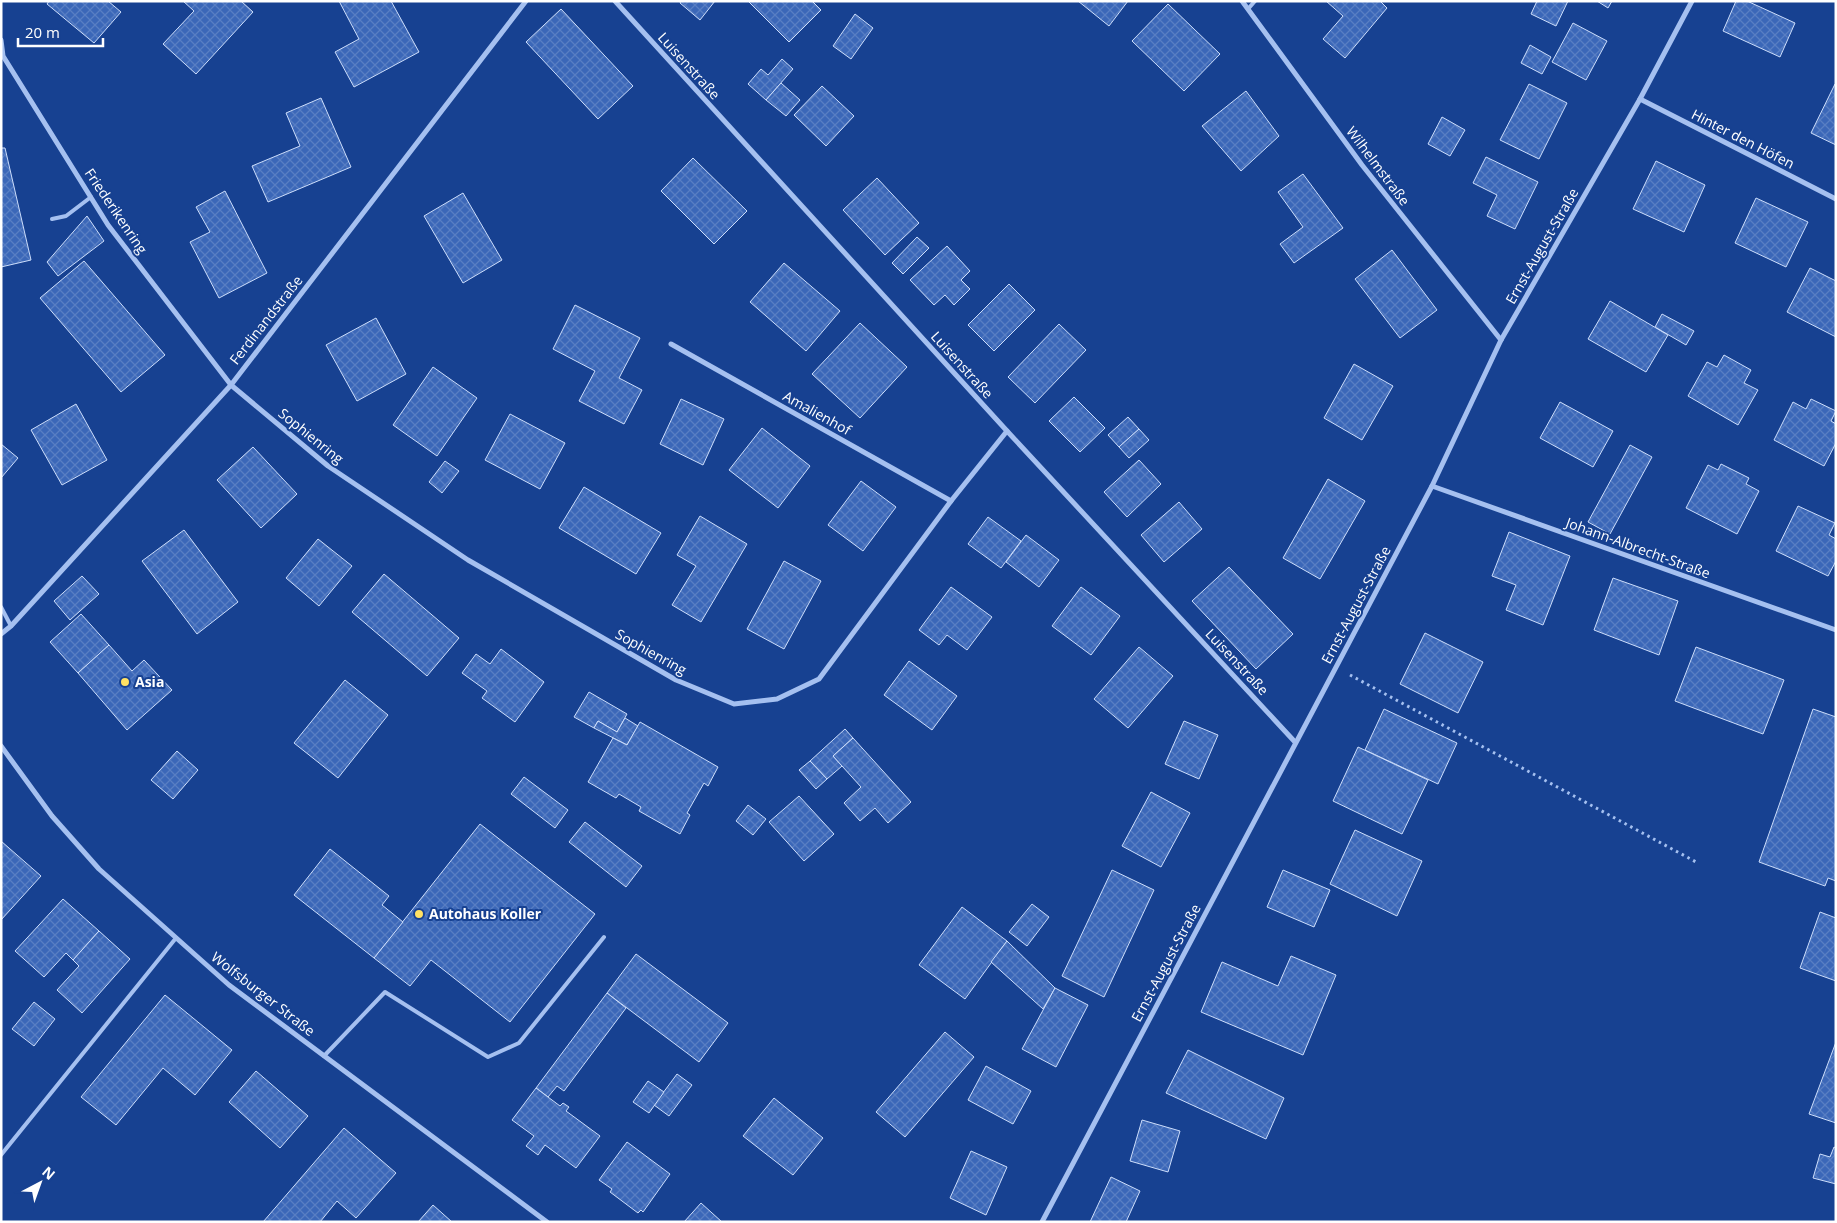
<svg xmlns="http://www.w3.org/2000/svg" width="1837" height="1223" font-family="'Open Sans',sans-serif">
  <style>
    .building { fill: url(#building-cross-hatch); stroke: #ccddfb }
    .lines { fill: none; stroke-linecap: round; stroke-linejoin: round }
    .path { stroke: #a5c0f0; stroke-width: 3; stroke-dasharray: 2.5 4; stroke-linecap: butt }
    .service { stroke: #a5c0f0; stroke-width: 4 }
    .minor { stroke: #a5c0f0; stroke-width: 5 }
    .poi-dot { fill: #ffe164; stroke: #174191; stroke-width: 2 }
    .labels { text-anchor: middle; stroke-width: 4; stroke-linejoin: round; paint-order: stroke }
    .street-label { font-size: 14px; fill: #fff; stroke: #174191 }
    .poi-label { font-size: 14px; font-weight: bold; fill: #fff; stroke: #174191; text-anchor: start }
  </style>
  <defs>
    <pattern id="building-cross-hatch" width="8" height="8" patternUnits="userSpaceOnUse" patternTransform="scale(1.25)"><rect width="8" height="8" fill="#3b67b8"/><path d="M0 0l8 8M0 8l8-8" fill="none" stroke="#587ec3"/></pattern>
  </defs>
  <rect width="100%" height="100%" fill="#174191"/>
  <!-- building -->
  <g class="building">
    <polygon points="49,1 108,1 121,12 94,43 47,4"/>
    <polygon points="183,1 241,1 253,12 196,74 163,44 194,11"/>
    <polygon points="339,1 391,1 419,52 354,87 335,52 359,39"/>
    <polygon points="681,1 715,1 700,20 680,3"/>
    <polygon points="748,1 812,1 821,10 789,42"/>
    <polygon points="1078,1 1128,1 1109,26"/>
    <polygon points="1326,1 1380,1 1387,8 1345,58 1323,39 1343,16"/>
    <polygon points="1537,1 1568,1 1556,26 1531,14"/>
    <polygon points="1597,1 1612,1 1608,8"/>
    <polygon points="1736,1 1747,1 1795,23 1780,57 1723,31"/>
    <polygon points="1168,4 1220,54 1184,91 1132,41"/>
    <polygon points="561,9 633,86 598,119 526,42"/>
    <polygon points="855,14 873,28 851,59 833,46"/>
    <polygon points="1573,23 1607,41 1586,80 1552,62"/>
    <polygon points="1530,45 1551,57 1542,74 1521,63"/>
    <polygon points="782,59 793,69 766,100 748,84 761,69 768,75"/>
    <polygon points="781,83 800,100 786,116 766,100"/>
    <polygon points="1529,84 1567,103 1539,159 1500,140"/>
    <polygon points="1835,84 1836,85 1836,145 1811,133"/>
    <polygon points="822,86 854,116 826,146 794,115"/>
    <polygon points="1246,91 1279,136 1241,171 1202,126"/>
    <polygon points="321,98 351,167 268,202 252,166 300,146 286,113"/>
    <polygon points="1442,117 1465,130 1450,156 1428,144"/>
    <polygon points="1,148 5,148 31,260 1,267"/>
    <polygon points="1486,157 1538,182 1515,229 1487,216 1497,195 1473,183"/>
    <polygon points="693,158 747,211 714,244 661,191"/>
    <polygon points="1656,161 1705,185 1684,232 1633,209"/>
    <polygon points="1303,174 1343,228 1294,263 1280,244 1303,227 1278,192"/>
    <polygon points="877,178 919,223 885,255 843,210"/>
    <polygon points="225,191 267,273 219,298 190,242 210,232 196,207"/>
    <polygon points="463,193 502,260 463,283 424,216"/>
    <polygon points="1756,198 1808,222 1786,267 1735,243"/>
    <polygon points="87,216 104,241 58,276 47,262"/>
    <polygon points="917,237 929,248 903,274 892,263"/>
    <polygon points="947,246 970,271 961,280 970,289 954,305 945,295 934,305 910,280"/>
    <polygon points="1392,250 1437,310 1400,338 1355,279"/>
    <polygon points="84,261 165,355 121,392 40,298"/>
    <polygon points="784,263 840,311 806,351 750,302"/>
    <polygon points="1810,268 1836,281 1836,337 1787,312"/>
    <polygon points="1009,284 1035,310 994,351 968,325"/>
    <polygon points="1610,301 1668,335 1646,372 1588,339"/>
    <polygon points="575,305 640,338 619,378 642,390 624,424 579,401 595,371 553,349"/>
    <polygon points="1662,314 1694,331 1686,345 1655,327"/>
    <polygon points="376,318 406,374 357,401 326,345"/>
    <polygon points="860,323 907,367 860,418 812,374"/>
    <polygon points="1059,324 1086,350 1035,403 1008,377"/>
    <polygon points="1724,355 1751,370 1744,383 1758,390 1738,425 1688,396 1707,362 1717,367"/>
    <polygon points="1354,364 1393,386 1362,440 1324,418"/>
    <polygon points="433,367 477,398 437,456 393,425"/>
    <polygon points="1074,397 1105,428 1080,452 1049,421"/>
    <polygon points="681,399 724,419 703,465 660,444"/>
    <polygon points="1811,399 1836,411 1831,421 1836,424 1836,443 1824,466 1774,440 1793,402 1806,409"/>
    <polygon points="1560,402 1613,431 1593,467 1540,438"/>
    <polygon points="76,404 107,460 62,485 31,430"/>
    <polygon points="510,414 565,443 540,489 485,460"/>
    <polygon points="1128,417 1139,429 1119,447 1108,435"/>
    <polygon points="762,428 810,466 778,508 729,470"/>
    <polygon points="1139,429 1149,440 1129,458 1119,447"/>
    <polygon points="1,444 18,458 1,478"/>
    <polygon points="1630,445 1652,457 1610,534 1588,522"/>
    <polygon points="253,447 297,494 261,528 217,480"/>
    <polygon points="1139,460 1161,484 1127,517 1104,492"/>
    <polygon points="445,461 459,471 442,493 429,482"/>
    <polygon points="1721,464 1749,478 1746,484 1759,491 1737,534 1686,508 1708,465 1718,470"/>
    <polygon points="1328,479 1365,501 1320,579 1283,558"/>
    <polygon points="861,481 896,507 863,551 828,525"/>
    <polygon points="584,487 661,533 636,574 559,528"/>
    <polygon points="1179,502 1202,529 1164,562 1141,535"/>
    <polygon points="1798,506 1835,523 1829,535 1836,539 1836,561 1828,576 1776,551"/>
    <polygon points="700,516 747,544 701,622 672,605 696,566 677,555"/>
    <polygon points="988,517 1021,541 1001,568 968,544"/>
    <polygon points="184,530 238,602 197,634 142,561"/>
    <polygon points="1509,532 1570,556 1543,625 1506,610 1516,585 1492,576"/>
    <polygon points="1026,535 1059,560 1039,587 1006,562"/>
    <polygon points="318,539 352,566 319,606 286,578"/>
    <polygon points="784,561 821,581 784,649 747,629"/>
    <polygon points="1229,567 1293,634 1256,669 1192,601"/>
    <polygon points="384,574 459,638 427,676 352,612"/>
    <polygon points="82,576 99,594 70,620 54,601"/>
    <polygon points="1613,578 1678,601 1659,655 1594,630"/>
    <polygon points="951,587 992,617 967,650 947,635 939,645 919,630"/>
    <polygon points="1081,587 1120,616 1091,655 1052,626"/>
    <polygon points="81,614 109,645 78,673 50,642"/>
    <polygon points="1425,633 1483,662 1458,713 1400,684"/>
    <polygon points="109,645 132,671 144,660 172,690 127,730 78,673"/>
    <polygon points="1139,647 1173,676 1128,728 1094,699"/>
    <polygon points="1696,647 1784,680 1763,734 1675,701"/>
    <polygon points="501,649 544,682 515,722 482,698 487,691 462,673 476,654 490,664"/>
    <polygon points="909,661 957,696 932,730 884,695"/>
    <polygon points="345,680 388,715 338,778 294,743"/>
    <polygon points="589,692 627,714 617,732 598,721 594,728 574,717"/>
    <polygon points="1384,709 1457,743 1438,784 1365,750"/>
    <polygon points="1813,709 1836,717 1836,881 1828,878 1825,886 1759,862"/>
    <polygon points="625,718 638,726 627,745 594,728 598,721 617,732"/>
    <polygon points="1184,721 1218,735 1199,779 1165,764"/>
    <polygon points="640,722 718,767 708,786 704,783 687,813 690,815 680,834 639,811 641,807 619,794 616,798 588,782 613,738 627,745"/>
    <polygon points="845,729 853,738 833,756 842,766 827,779 810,761"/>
    <polygon points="853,738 911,802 888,823 875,808 860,821 844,803 861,787 833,756"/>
    <polygon points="1358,747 1428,780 1402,834 1333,801"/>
    <polygon points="177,751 198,770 173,799 151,780"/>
    <polygon points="810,761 827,779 816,789 799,770"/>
    <polygon points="524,777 568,810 555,828 511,794"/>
    <polygon points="1151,792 1190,813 1161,867 1122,846"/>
    <polygon points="799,796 834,834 804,861 769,822"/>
    <polygon points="748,805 766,819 753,835 736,821"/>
    <polygon points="585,822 642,866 626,887 569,842"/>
    <polygon points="480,824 595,914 510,1022 431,960 410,986 374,958"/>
    <polygon points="1355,830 1422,861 1397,916 1330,884"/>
    <polygon points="1,841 41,876 1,920"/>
    <polygon points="330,849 389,896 382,905 403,922 374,958 294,895"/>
    <polygon points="1112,870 1154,890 1104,997 1062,976"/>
    <polygon points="1283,870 1330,890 1314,927 1267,907"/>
    <polygon points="63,899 99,931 73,960 66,953 44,977 15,951"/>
    <polygon points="1032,904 1049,917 1027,946 1009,932"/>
    <polygon points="962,907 1007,941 965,999 919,965"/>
    <polygon points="1820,912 1836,918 1836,981 1800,968"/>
    <polygon points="99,931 130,959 82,1013 57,990 79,966 73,960"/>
    <polygon points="1007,941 1055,988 1043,1009 991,962"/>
    <polygon points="636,954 728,1023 699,1062 607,993"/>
    <polygon points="1291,956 1336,975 1303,1055 1201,1012 1222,962 1278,986"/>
    <polygon points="1055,988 1088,1005 1056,1067 1022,1049"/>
    <polygon points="607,993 626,1008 564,1091 557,1086 548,1097 536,1088"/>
    <polygon points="165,995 232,1050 195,1095 163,1068 116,1125 81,1097"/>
    <polygon points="34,1002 55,1019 34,1046 12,1029"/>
    <polygon points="945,1032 974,1057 905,1137 876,1112"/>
    <polygon points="1836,1042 1836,1123 1809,1114"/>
    <polygon points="1188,1050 1284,1098 1266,1139 1166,1093"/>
    <polygon points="986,1066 1031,1091 1013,1124 968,1100"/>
    <polygon points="256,1071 308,1116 280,1148 229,1102"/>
    <polygon points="677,1074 692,1085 669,1116 654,1105"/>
    <polygon points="648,1081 664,1092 649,1113 633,1102"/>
    <polygon points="536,1088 560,1106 563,1103 569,1107 566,1111 600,1136 576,1168 545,1145 538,1155 526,1146 534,1136 512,1120"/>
    <polygon points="774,1098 823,1138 793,1175 743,1136"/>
    <polygon points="1142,1120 1180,1131 1168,1172 1130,1161"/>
    <polygon points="344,1128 396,1173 356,1218 337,1201 320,1222 263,1222"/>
    <polygon points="627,1142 670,1174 643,1212 641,1210 638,1213 610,1192 612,1189 599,1180"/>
    <polygon points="1834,1147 1836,1148 1836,1184 1813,1178 1820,1154 1830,1157"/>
    <polygon points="971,1151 1007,1167 986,1215 950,1198"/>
    <polygon points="1111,1177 1140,1191 1126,1222 1090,1222"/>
    <polygon points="701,1203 722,1222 684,1222"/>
    <polygon points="433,1205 452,1222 418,1222"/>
  </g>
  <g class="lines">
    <!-- path -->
    <polyline class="path" points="1350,675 1698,863"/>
    <!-- service -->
    <g class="service">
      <polyline points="1248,9 1255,1"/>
      <polyline points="52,219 66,216 91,197"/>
      <polyline points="1,607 11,626"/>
      <polyline points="324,1056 385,992 488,1057 519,1043 604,937"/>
      <polyline points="1,1155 176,938"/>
    </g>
    <!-- minor -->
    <g class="minor">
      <polyline points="615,1 1007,431 1295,742"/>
      <polyline points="1242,1 1362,165 1501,340"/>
      <polyline points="1,40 3,56 108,225 231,385 328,466 468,560 676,680 734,704 777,699 819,679 951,501 1007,431"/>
      <polyline points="1640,99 1836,199"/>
      <polyline points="671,344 951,501"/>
      <polyline points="1432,486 1836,630"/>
      <polyline points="1,634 11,626 231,385 526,1"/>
      <polyline points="1,746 52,816 99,869 229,985 547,1222"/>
      <polyline points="1042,1222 1432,486 1501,340 1640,99 1692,1"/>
    </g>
  </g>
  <!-- markers -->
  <g class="poi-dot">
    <circle cx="125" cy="682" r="5"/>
    <circle cx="419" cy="914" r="5"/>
  </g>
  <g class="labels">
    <!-- street labels -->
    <g class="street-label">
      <text transform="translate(689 66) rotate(48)" y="5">Luisenstraße</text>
      <text transform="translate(1743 139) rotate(27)" y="5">Hinter den Höfen</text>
      <text transform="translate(1378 166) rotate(53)" y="5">Wilhelmstraße</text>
      <text transform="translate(116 211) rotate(56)" y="5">Friederikenring</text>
      <text transform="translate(1542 246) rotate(-60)" y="5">Ernst-August-Straße</text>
      <text transform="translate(266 320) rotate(-52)" y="5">Ferdinandstraße</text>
      <text transform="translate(962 365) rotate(48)" y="5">Luisenstraße</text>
      <text transform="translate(817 413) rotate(29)" y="5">Amalienhof</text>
      <text transform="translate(311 436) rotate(39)" y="5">Sophienring</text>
      <text transform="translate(1638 548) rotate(20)" y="5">Johann-Albrecht-Straße</text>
      <text transform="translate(1356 605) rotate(-62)" y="5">Ernst-August-Straße</text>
      <text transform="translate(651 652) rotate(29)" y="5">Sophienring</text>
      <text transform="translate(1237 662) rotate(47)" y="5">Luisenstraße</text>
      <text transform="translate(1166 963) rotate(-62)" y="5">Ernst-August-Straße</text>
      <text transform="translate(263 994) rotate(38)" y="5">Wolfsburger Straße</text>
    </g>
    <!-- poi labels -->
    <g class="poi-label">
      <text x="135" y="687">Asia</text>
      <text x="429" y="919">Autohaus Koller</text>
    </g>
  </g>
  <!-- border -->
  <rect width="1837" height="1223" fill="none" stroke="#ffffff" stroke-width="5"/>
  <!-- north arrow -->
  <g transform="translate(40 1183) rotate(41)" stroke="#174191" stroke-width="4" paint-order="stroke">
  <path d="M0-4L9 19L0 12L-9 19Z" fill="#ffffff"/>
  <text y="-8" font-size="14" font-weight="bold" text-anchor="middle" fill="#ffffff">N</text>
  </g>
  <!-- scale -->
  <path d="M18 38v8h85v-8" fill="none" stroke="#ffffff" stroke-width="2.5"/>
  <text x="25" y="38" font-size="15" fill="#ffffff" stroke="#174191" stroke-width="4" paint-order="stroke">20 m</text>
</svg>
